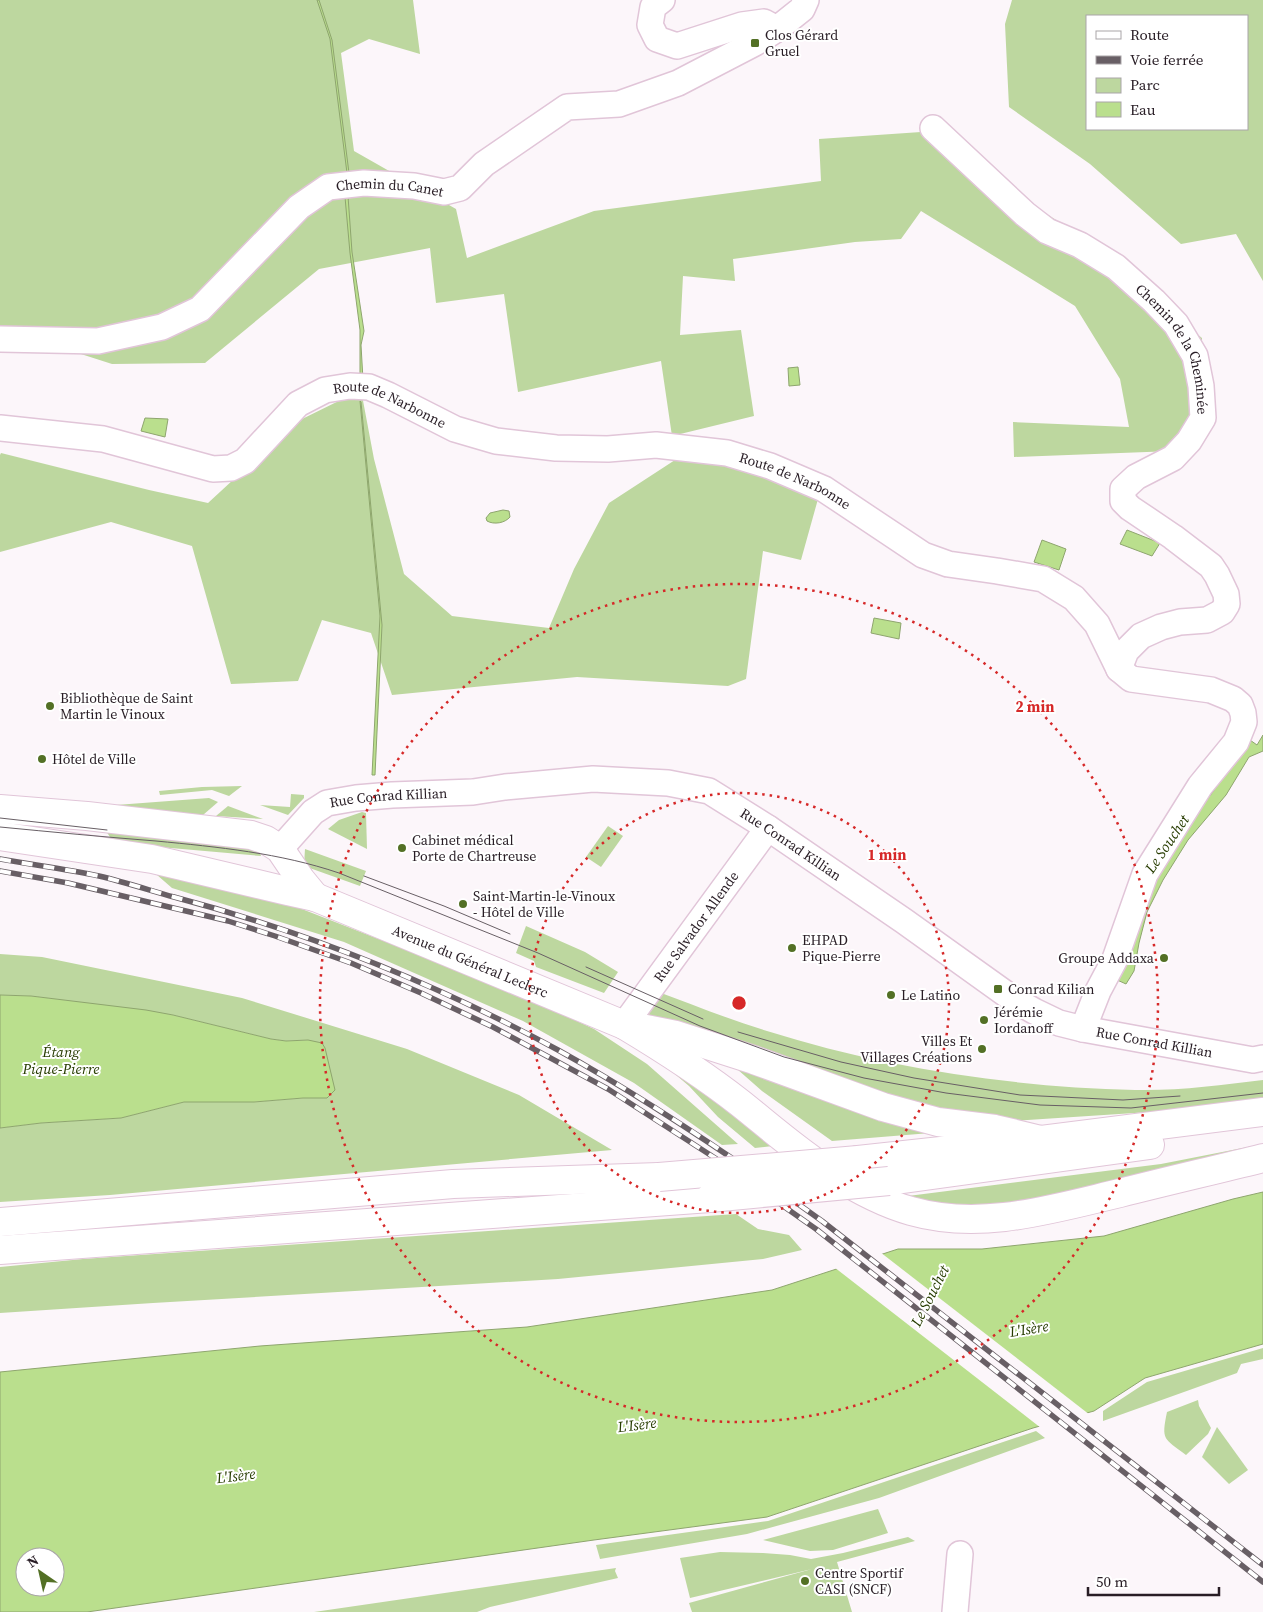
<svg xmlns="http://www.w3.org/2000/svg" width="1263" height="1612" font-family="'Source Serif 4',serif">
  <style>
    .green { fill: #bdd79f; fill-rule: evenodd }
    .water { fill: #badf8d; stroke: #8ea56e; fill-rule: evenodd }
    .pier { fill: #fcf6fa }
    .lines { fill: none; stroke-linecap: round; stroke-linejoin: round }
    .minor-casing { stroke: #e1c5d8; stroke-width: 28 }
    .major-casing { stroke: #e1c5d8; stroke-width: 30 }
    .highway-casing { stroke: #e1c5d8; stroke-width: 30 }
    .minor { stroke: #fff; stroke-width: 25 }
    .major { stroke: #fff; stroke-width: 28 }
    .highway { stroke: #fff; stroke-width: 28 }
    .tram { stroke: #685f65; stroke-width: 1 }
    .rail-casing { stroke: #685f65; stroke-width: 5.5 }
    .rail { stroke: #fff; stroke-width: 4; stroke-dasharray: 11; stroke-linecap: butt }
    .highway-bridge-casing { stroke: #e1c5d8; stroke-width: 30; stroke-linecap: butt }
    .highway-bridge { stroke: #fff; stroke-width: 28 }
    .ring { fill: none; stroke: #d62828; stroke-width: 2.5; stroke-dasharray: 2.5 5 }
    .poi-dot { fill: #537025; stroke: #fff; stroke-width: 2 }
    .labels { text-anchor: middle; stroke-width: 4; stroke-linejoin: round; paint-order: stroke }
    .poi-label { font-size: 14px; fill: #281d25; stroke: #fff; text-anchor: start }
    .street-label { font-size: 14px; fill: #281d25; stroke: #fff }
    .water-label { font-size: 15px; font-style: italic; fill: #273c00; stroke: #fff }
    .centre { fill: #d62828; stroke: #fff; stroke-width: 2.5 }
    .ring-label { font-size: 15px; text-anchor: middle; font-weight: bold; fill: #d62828; stroke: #fff; stroke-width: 4; stroke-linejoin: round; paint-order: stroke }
  </style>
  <rect width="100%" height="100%" fill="#fcf6fa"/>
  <!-- green -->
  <g class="green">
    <polygon points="0,0 413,0 420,54 369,39 341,53 354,151 456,209 467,258 594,211 821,181 819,139 921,132 1056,220 1202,338 1203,418 1173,451 1014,457 1013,422 1129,427 1120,379 1075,306 921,211 901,239 855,242 733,259 735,281 683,276 680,335 741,330 754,416 672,436 661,361 518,392 504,294 436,303 430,248 319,269 205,363 112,364 0,328"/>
    <path d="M 1012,0 L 1263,0 L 1263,281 L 1236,234 L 1181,244 L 1090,164 L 1009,107 L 1005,24 ZM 1087,16 L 1247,16 L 1247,129 L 1087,129 Z"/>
    <polygon points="361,390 374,459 404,574 452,616 549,628 574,569 609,503 675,460 722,458 818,499 801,560 763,551 746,679 728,686 577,677 392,695 371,633 322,620 298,681 231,684 192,546 111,522 0,552 0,455 1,453 149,490 208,503 296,422"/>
    <polygon points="242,786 229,796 212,790 160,795 159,791 202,787"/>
    <polygon points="291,794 304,795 304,798 288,815 260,805 290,807"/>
    <polygon points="209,798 218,802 203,815 116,805"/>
    <polygon points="228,806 263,819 216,816"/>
    <polygon points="362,812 366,813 367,849 328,829 339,820"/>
    <polygon points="102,825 259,849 261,856 114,843"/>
    <polygon points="608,826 623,836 601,867 586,857"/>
    <polygon points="305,849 366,871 360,886 304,866"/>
    <polygon points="149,868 248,888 519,994 594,1029 647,1064 738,1144 722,1145 634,1083 523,1021 344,942 172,888"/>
    <polygon points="526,926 585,952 618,972 604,993 536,967 534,961 516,953"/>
    <polygon points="0,954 42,957 242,998 407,1049 519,1095 612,1150 110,1195 0,1202 0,1128 41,1123 121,1118 184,1102 254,1102 303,1098 327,1098 308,1040 286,1041 271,1039 173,1015 31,996 0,995"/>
    <path d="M 653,990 C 691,1004 728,1019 767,1031 C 884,1068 1012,1087 1135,1090 C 1178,1091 1221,1085 1263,1080 L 1263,1102 L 1165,1111 L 1014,1121 L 948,1116 L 640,1016 Z"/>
    <polygon points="689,1050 943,1132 832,1141 762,1091 737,1069 715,1062"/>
    <polygon points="669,1069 687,1073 773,1146 755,1148 718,1117 689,1086"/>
    <polygon points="1263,1144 1263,1151 1083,1192 974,1209 930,1204 908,1196 1161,1164"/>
    <polygon points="736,1214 758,1229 789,1235 802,1250 763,1259 558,1279 153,1303 0,1313 0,1267 83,1259"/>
    <polygon points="1263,1348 1263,1359 1241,1364 1237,1373 1103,1421 1103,1411 1147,1382"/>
    <path d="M 1198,1400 L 1199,1406 L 1211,1428 L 1208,1434 L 1186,1455 C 1164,1438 1161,1441 1167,1412 Z"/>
    <polygon points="1217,1427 1248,1470 1229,1484 1202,1457"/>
    <polygon points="1036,1431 1045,1438 879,1498 747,1534 600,1559 596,1545 768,1521"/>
    <polygon points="878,1509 888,1533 833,1550 810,1551 763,1540"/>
    <polygon points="908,1537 915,1541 837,1562 852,1612 692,1612 689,1603 812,1569 690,1598 680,1558 720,1552 763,1553 790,1555 811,1559 843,1553"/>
    <polygon points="616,1568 615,1571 618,1578 490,1607 477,1612 314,1612"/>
  </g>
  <!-- water -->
  <g class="water">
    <polygon points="317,0 319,0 332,40 349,173 347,173 330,39"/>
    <polygon points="348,196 352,252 364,331 361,345 363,380 360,380 360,330 350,253 345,197"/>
    <polygon points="798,367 800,385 789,386 788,368"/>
    <polygon points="360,401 361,402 382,625 375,775 372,775 380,616"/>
    <polygon points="145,418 168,419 165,437 141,431"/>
    <path d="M 503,510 L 509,511 L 510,517 C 505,523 494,525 487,521 L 486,518 L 490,513 Z"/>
    <polygon points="1127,530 1160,543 1152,556 1120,544"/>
    <polygon points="1042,540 1066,549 1059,570 1034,562"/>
    <polygon points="874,618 901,623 899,639 871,633"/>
    <polygon points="1263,735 1263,751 1249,757 1226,795 1188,840 1163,880 1147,912 1139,943 1134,971 1126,984 1115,979 1140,901 1186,829 1250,740 1257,745"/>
    <polygon points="0,995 31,996 146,1010 173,1015 271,1039 286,1041 308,1040 322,1043 325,1048 335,1090 327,1098 303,1098 254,1102 184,1102 121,1118 41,1123 0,1128"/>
    <path d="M 1263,1192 L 1263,1344 L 1145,1378 L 1094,1411 L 1033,1428 L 767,1517 L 594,1540 L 87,1612 L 0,1612 L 0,1372 L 260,1346 L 527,1327 L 772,1290 L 898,1249 L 982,1249 L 1104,1236 L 1233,1199 ZM 25,1557 L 55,1557 L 55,1587 L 25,1587 Z"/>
  </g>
  <!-- pier -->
  <polygon class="pier" points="880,1252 1090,1415 1041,1428 834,1267"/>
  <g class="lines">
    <!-- minor casing -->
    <g class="minor-casing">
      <g id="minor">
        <polyline points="662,0 653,7 650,25 657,39 677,46 742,25 764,22 777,29"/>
        <path id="s1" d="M 933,128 L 1025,214 L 1047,231 L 1080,245 L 1116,267 L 1154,301 L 1176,324 L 1195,356 L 1201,386 L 1203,418 L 1189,441 L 1173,458 L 1136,477 L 1123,489 L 1123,501 L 1130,508 L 1173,537 L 1211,566 L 1217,575 L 1226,594 L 1227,604 L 1222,612 L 1207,620 L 1180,622 L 1161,627 L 1141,636 L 1126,651 L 1119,669"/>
        <path id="s2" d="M 0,339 L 98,341 L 162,327 L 200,309 L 299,207 L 328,187 L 364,183 L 414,186 L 444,192 L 460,188 L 484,164 L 567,107 L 619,104 L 678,83 L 755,43 L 777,29 L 802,9 L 806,0"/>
        <path id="s3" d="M 0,428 L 103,439 L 213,469 L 231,468 L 245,461 L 298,404 L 325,390 L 350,386 L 369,387 L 388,395 L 455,429 L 496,441 L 556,448 L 608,449 L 656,445 L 727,453 L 770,466 L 824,489 L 923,555 L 948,564 L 997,571 L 1043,579 L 1074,598 L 1097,624 L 1119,669 L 1131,679 L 1211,690 L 1233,699 L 1240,705 L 1243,713 L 1244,722 L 1236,742 L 1200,786 L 1145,874 L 1115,959 L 1098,991 L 1083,1029"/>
        <path id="s4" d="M 280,849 L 313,812 L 327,803 L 356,798 L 392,795 L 473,792 L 505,787 L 593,779 L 668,783 L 709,791 L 768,828 L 904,921 L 1013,999 L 1034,1011 L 1059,1023 L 1083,1029 L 1253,1060 L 1263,1058"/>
        <path id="s5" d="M 624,1025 L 768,828"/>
        <polyline points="955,1612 960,1554"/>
      </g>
    </g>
    <!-- major casing -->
    <g class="major-casing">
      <g id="major">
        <polyline points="0,809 87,816 251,835 266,840 280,849 301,880 315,897"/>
        <path id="s6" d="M 0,836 L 152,859 L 287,891 L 315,897 L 624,1025"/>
      </g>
    </g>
    <!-- highway casing -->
    <g class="highway-casing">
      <g id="highway">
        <path d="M 624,1025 C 664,1049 703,1074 740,1103 C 769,1126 798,1152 830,1172 C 855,1188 882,1203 911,1211 C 981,1231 1052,1209 1120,1193 C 1167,1181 1215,1170 1263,1158"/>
        <polyline points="641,1028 676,1035 754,1060 883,1107 938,1122 995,1129 1041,1140"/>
        <polyline points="858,1160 1041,1140 1263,1112"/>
        <polyline points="889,1181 1150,1145"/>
        <polyline points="0,1222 453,1184 659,1177"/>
        <polyline points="0,1250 710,1198"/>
      </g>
    </g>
    <!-- minor -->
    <use href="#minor" class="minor"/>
    <!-- major -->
    <use href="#major" class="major"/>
    <!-- highway -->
    <use href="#highway" class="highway"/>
    <!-- tram -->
    <g class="tram">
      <polyline points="0,818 107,830"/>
      <path d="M 0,827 C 52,832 104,837 156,841 C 218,847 280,853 339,873 L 538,953 L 700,1026 L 784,1057 L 864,1078 L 946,1093 L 1040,1105 L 1131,1108 L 1263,1093"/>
      <polyline points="364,876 444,906 510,934"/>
      <polyline points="586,967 703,1019"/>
      <polyline points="738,1032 841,1062 914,1078 1020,1095 1123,1100 1180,1096"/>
    </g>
    <!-- rail casing -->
    <g class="rail-casing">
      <g id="rail">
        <path d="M 0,859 C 33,865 66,869 99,876 C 124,882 149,890 174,897 C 307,932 437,984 558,1050 C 650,1101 737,1160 822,1221 L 1263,1565"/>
        <polyline points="0,871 68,883 228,921 275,936 351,963 421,993 493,1027 608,1089 715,1158 816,1229 1263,1582"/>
      </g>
    </g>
    <!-- rail -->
    <use href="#rail" class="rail"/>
    <!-- highway-bridge casing -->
    <g class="highway-bridge-casing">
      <g id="highway-bridge">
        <polyline points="659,1177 858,1160"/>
        <polyline points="710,1198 889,1181"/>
      </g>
    </g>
    <!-- highway-bridge -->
    <use href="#highway-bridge" class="highway-bridge"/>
  </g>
  <!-- distance rings -->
  <g class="ring">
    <circle cx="739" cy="1003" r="210"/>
    <circle cx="739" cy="1003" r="419"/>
  </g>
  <!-- markers -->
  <g class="poi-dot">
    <rect x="750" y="38" width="10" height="10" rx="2.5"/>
    <circle cx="50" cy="706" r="5"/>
    <circle cx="42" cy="759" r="5"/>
    <circle cx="402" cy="848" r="5"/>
    <circle cx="463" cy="904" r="5"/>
    <circle cx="792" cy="948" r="5"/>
    <circle cx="1164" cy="958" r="5"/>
    <rect x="993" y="984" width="10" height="10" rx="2.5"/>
    <circle cx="891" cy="995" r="5"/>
    <circle cx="984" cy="1020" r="5"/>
    <circle cx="982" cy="1049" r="5"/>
    <circle cx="805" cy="1581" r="5"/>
  </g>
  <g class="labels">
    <!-- poi labels -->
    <g class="poi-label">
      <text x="765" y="40">Clos Gérard<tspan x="765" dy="16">Gruel</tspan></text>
      <text x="60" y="703">Bibliothèque de Saint<tspan x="60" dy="16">Martin le Vinoux</tspan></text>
      <text x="52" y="764">Hôtel de Ville</text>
      <text x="412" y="845">Cabinet médical<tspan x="412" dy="16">Porte de Chartreuse</tspan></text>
      <text x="473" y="901">Saint-Martin-le-Vinoux<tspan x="473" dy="16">- Hôtel de Ville</tspan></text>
      <text x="802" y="945">EHPAD<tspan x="802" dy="16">Pique-Pierre</tspan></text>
      <text x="1154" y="963" text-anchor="end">Groupe Addaxa</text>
      <text x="1008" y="994">Conrad Kilian</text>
      <text x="901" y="1000">Le Latino</text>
      <text x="994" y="1017">Jérémie<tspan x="994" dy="16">Iordanoff</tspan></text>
      <text x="972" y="1046" text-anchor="end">Villes Et<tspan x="972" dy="16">Villages Créations</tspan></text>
      <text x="815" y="1578">Centre Sportif<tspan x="815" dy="16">CASI (SNCF)</tspan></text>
    </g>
    <!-- street labels -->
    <g class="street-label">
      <text dy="5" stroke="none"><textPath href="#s2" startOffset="445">Chemin du Canet</textPath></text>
      <text dy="5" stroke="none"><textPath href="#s1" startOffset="336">Chemin de la Cheminée</textPath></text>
      <text dy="5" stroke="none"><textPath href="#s3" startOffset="428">Route de Narbonne</textPath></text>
      <text dy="5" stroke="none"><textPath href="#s3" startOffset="848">Route de Narbonne</textPath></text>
      <text dy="5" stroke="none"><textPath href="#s4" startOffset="128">Rue Conrad Killian</textPath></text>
      <text dy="5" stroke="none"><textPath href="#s4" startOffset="548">Rue Conrad Killian</textPath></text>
      <text dy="5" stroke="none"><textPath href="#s5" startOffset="122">Rue Salvador Allende</textPath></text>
      <text dy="5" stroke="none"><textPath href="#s6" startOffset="489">Avenue du Général Leclerc</textPath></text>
      <text dy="5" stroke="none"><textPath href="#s4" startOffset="968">Rue Conrad Killian</textPath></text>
    </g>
    <!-- water labels -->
    <g class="water-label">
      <text transform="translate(1167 844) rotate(-56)" y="5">Le Souchet</text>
      <text x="61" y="1057">Étang<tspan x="61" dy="17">Pique-Pierre</tspan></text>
      <text transform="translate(930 1296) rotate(-63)" y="5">Le Souchet</text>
      <text transform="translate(1029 1329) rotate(-9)" y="5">L'Isère</text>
      <text transform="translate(637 1425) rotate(-7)" y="5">L'Isère</text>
      <text transform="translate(236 1476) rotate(-7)" y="5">L'Isère</text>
    </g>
  </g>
  <circle cx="739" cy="1003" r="8" class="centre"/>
  <g class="ring-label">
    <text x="1035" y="712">2 min</text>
    <text x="887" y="860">1 min</text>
  </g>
  <!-- legend -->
  <rect x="1086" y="15" width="162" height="115" fill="#ffffff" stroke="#a9a5a8"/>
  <rect x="1096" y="31" width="25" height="8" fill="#ffffff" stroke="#a9a5a8"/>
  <text x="1130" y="40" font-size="15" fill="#281d25">Route</text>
  <rect x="1096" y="56" width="25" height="8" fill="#685f65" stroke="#a9a5a8"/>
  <text x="1130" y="65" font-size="15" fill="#281d25">Voie ferrée</text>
  <rect x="1096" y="78" width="25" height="15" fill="#bdd79f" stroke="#a9a5a8"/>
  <text x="1130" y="90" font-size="15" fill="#281d25">Parc</text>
  <rect x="1096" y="102" width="25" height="15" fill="#badf8d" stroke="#a9a5a8"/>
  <text x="1130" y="115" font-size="15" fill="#281d25">Eau</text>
  <!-- north arrow -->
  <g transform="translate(40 1572) rotate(326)"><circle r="24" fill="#ffffff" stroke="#a9a5a8"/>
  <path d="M0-4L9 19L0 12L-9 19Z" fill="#537025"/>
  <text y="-8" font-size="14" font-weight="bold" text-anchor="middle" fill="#281d25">N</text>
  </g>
  <!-- scale -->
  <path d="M1088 1587v8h131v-8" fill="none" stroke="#281d25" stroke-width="2.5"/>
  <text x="1096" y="1587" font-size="15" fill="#281d25" stroke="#ffffff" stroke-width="4" paint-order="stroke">50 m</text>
</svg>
